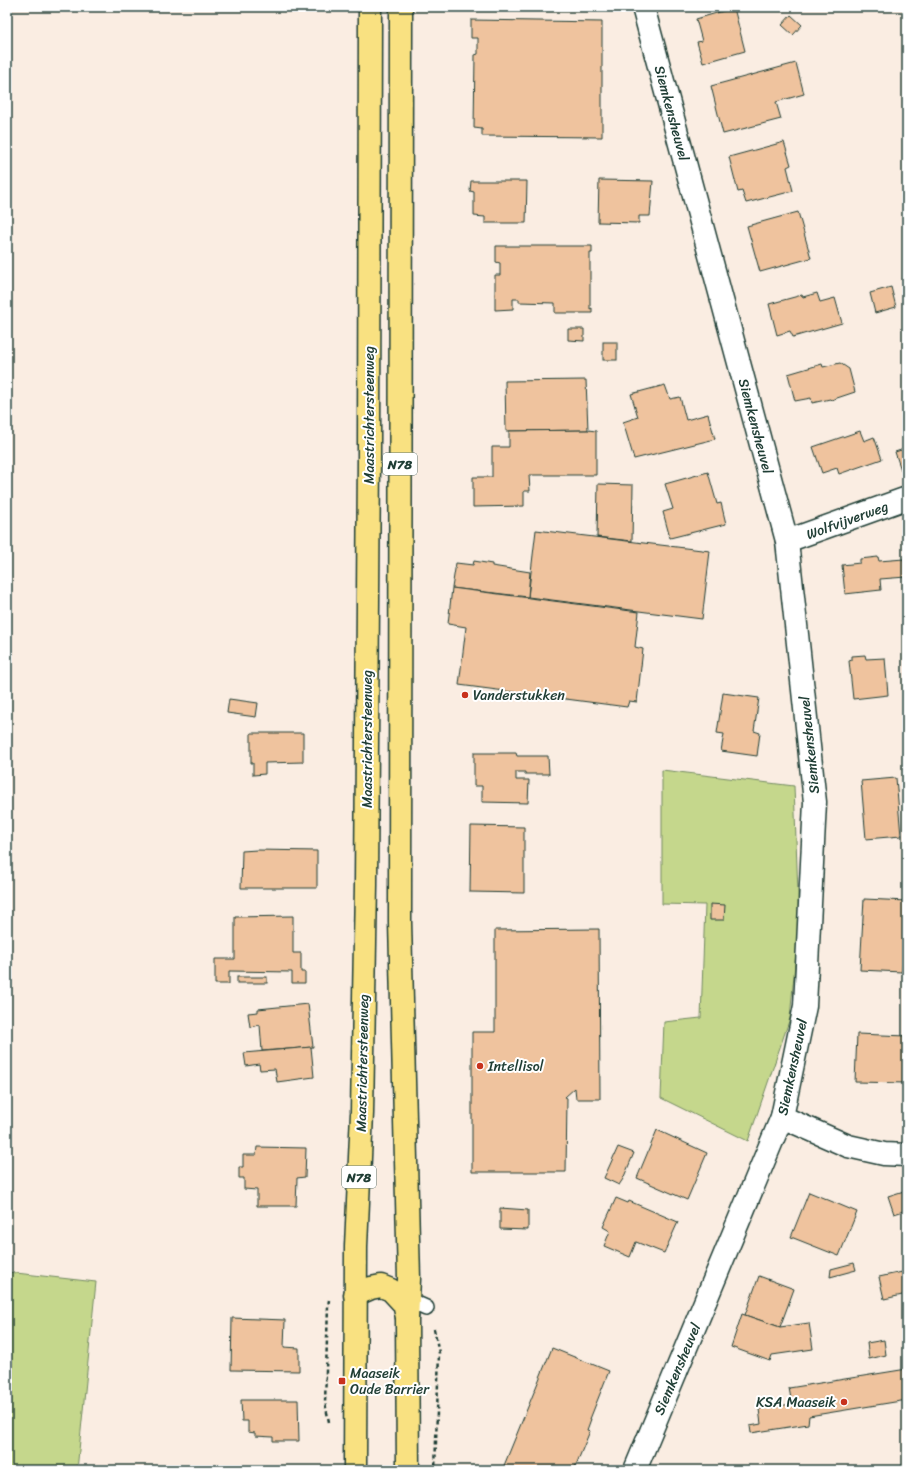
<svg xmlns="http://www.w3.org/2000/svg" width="914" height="1477" font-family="Sriracha,sans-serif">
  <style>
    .green { fill: #c5d78c; stroke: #728a60 }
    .building { fill: #efc39e; stroke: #1f3d34 }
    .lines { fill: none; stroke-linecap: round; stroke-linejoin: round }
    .service-casing { stroke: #1f3d34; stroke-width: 18 }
    .minor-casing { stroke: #1f3d34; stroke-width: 25 }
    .primary-casing { stroke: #1f3d34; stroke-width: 25 }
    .path { stroke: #1f3d34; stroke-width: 2.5; stroke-dasharray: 4 3; stroke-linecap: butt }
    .service { stroke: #fff; stroke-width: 15 }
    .minor { stroke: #fff; stroke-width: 22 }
    .primary { stroke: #f9e181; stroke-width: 22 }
    .poi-dot { fill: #c8321e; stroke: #fff; stroke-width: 1.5 }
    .labels { text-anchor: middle; stroke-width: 4; stroke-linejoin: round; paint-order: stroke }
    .shield { fill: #fff; stroke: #627771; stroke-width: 1 }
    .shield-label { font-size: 13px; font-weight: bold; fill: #1f3d34 }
    .street-label { font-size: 14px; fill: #1f3d34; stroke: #fff }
    .poi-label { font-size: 14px; fill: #1f3d34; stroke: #fff; text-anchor: start }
  </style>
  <rect width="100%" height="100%" fill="#faede2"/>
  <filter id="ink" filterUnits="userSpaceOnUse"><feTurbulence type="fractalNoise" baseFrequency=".025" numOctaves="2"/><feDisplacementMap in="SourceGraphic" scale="8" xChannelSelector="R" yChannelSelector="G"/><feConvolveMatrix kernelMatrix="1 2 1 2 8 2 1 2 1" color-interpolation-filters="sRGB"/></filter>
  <g filter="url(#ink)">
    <!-- green -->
    <g class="green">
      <polygon points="662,770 794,786 799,920 790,1018 748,1141 661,1098 664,1022 701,1018 705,905 662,904"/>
      <polygon points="7,1272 96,1282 77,1470 7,1469"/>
    </g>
    <!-- building -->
    <g class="building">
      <polygon points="734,8 745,51 703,63 697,42 702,41 696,19"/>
      <polygon points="791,15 802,25 793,35 782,25"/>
      <polygon points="471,20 602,22 602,137 482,136 482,129 474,128 475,55 478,54 478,38 471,38"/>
      <polygon points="796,63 804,94 776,102 781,119 723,134 711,86"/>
      <polygon points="784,142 791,165 787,167 793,191 746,203 742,191 738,192 729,157"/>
      <polygon points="599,180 653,181 650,216 639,216 639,223 598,222"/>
      <polygon points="471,181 527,181 526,223 485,223 485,217 474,216 474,192 470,191"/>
      <polygon points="798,212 811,258 760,272 747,226"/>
      <polygon points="496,246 592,246 592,253 590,253 590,309 592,308 592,313 555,313 555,303 519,302 519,299 513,299 513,309 495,310 495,275 500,275 500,263 496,262"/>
      <polygon points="891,287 896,307 875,313 870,293"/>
      <polygon points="817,293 820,302 835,298 842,323 793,337 790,331 777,335 769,304 802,295 803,297"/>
      <polygon points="568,329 584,329 584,341 568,340"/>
      <rect x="603" y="342" width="14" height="18"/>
      <polygon points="840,363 849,369 855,392 831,400 830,399 812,403 811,398 795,401 788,374 822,364 823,367"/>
      <polygon points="586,380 588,430 506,431 505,381"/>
      <polygon points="665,385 670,399 680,397 686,420 708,414 715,439 634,459 623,422 638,417 631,394"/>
      <polygon points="588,430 596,431 596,475 529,475 530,491 524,491 524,506 473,507 473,477 492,477 492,447 509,447 509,431"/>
      <polygon points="860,431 864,441 874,437 882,459 839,474 837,468 822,473 813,447"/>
      <polygon points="904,449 907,450 907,475 903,476 895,452"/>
      <polygon points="708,472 717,504 721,503 726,524 670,538 663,512 673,509 665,484"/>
      <polygon points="598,484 633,485 632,541 597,537"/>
      <polygon points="536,530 710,551 702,619 528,597"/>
      <polygon points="878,557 879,561 904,559 906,577 880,579 881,590 845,594 842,565 860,563 860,559"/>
      <polygon points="474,561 492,564 492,566 530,572 528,597 452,588 456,563 473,565"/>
      <polygon points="452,588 639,612 635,647 643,649 637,702 629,701 627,707 459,685 466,627 448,624"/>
      <polygon points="865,655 866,659 885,658 888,695 853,699 849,661 852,660 852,656"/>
      <polygon points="723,693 759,698 754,731 760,733 757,756 721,751 724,734 717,733"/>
      <polygon points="229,699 258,703 256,717 227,713"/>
      <polygon points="251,733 303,733 303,762 265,763 265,774 253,775 253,763 251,763"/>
      <polygon points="474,753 516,753 517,756 548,756 549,774 525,774 525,772 516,772 516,780 529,780 528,803 482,802 482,786 474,786"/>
      <polygon points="896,778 901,836 866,839 861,781"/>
      <polygon points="471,826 524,827 524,893 470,892"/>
      <polygon points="257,850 317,851 317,888 241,888 242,851"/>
      <polygon points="864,899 907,901 907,921 905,921 905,923 902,972 860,970"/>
      <polygon points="710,904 725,905 724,920 710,920"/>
      <polygon points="293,916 293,953 301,953 301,972 305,972 305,983 292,983 292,972 229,971 229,984 215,984 215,959 235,959 235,917"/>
      <polygon points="599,929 600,1099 576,1099 575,1088 565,1097 567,1098 566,1172 472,1172 472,1032 495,1032 495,930"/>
      <rect x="237" y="977" width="30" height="6"/>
      <polygon points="308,1004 313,1047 262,1051 260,1025 250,1027 248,1013 258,1012 258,1009"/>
      <polygon points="857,1034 907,1036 907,1083 855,1082"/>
      <polygon points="311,1047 314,1077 277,1082 275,1069 260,1070 259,1064 246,1066 244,1053"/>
      <polygon points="657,1130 707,1153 687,1200 637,1178"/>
      <polygon points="257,1147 306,1148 305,1177 297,1178 296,1206 257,1206 257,1190 244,1189 244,1178 239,1178 239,1167 243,1167 243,1155 256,1155"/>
      <polygon points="618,1147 634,1153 623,1179 619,1185 604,1178"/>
      <polygon points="907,1190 907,1210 894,1214 888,1196"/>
      <polygon points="809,1192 857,1212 839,1256 791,1237"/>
      <polygon points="616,1198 628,1203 629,1201 678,1222 664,1253 636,1242 630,1257 604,1246 610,1231 603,1227"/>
      <polygon points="500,1208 528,1210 528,1230 500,1229"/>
      <polygon points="854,1263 856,1270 830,1277 831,1269"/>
      <polygon points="907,1271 907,1294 884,1299 879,1277"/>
      <polygon points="759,1276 794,1289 780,1327 745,1315"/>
      <polygon points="742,1314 780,1327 809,1323 813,1349 772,1355 770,1361 731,1347"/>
      <polygon points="232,1318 285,1320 284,1347 299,1348 299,1371 231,1370"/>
      <polygon points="884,1340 886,1355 869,1359 867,1343"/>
      <polygon points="552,1348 609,1371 590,1419 591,1419 587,1430 590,1431 574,1470 508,1470 503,1468"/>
      <polygon points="907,1369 907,1400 809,1416 808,1424 751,1433 750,1426 761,1424 759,1409 792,1404 789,1388"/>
      <polygon points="241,1400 298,1400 299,1441 273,1441 273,1437 255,1436 255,1433 248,1432 248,1421 242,1421"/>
    </g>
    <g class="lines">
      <!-- service casing -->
      <g class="service-casing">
        <polyline id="service" points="408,1300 426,1308"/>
      </g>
      <!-- minor casing -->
      <g class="minor-casing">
        <g id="minor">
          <polyline points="787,541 907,498"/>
          <polyline points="782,1117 848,1146 884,1154 907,1155"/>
          <polyline points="635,1470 782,1117 805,1006 815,802 787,541 643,7"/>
        </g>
      </g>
      <!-- primary casing -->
      <g class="primary-casing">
        <g id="primary">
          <polyline points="401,7 400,922 409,1279 407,1319 408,1470"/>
          <polyline points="355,1295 371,1288 381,1286 391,1290 404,1304 407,1317"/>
          <polyline points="355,1470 356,1246 362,1113 366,885 369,455 370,7"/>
        </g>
      </g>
      <!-- path -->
      <g class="path">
        <polyline points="434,1329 439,1353 435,1470"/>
        <polyline points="329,1422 325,1403 328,1306 329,1300"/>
      </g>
      <!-- service -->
      <use href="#service" class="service"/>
      <!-- minor -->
      <use href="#minor" class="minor"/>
      <!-- primary -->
      <use href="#primary" class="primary"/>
    </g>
  </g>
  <!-- markers -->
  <g class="poi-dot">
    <circle cx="465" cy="695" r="4"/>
    <circle cx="480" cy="1066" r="4"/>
    <rect x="338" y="1377" width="8" height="8" rx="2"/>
    <circle cx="844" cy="1402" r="4"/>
  </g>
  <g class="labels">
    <!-- shield labels -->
    <g class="shield">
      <rect x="383" y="453" width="34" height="22" rx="3"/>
      <rect x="342" y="1166" width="34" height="22" rx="3"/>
    </g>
    <g class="shield-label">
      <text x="400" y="469">N78</text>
      <text x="359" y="1182">N78</text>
    </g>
    <!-- street labels -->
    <g class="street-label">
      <text transform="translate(672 113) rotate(75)" y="5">Siemkensheuvel</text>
      <text transform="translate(369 415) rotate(-90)" y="5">Maastrichtersteenweg</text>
      <text transform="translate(756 426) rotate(75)" y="5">Siemkensheuvel</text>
      <text transform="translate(847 520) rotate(-20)" y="5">Wolfvijverweg</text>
      <text transform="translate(367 739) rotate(-90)" y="5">Maastrichtersteenweg</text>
      <text transform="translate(809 745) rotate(-96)" y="5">Siemkensheuvel</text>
      <text transform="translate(362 1063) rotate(-89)" y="5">Maastrichtersteenweg</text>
      <text transform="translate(792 1067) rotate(-78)" y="5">Siemkensheuvel</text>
      <text transform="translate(677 1369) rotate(-67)" y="5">Siemkensheuvel</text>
    </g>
    <!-- poi labels -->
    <g class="poi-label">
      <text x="473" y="700">Vanderstukken</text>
      <text x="488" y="1071">Intellisol</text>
      <text x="350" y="1378">Maaseik<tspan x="350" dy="16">Oude Barrier</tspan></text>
      <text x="836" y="1407" text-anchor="end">KSA Maaseik</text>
    </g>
  </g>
  <!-- margin -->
  <rect width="914" height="1477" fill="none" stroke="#fff" stroke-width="24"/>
  <rect x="12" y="12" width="890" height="1453" fill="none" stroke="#1f3d34" stroke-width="1.5" filter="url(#ink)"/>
</svg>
